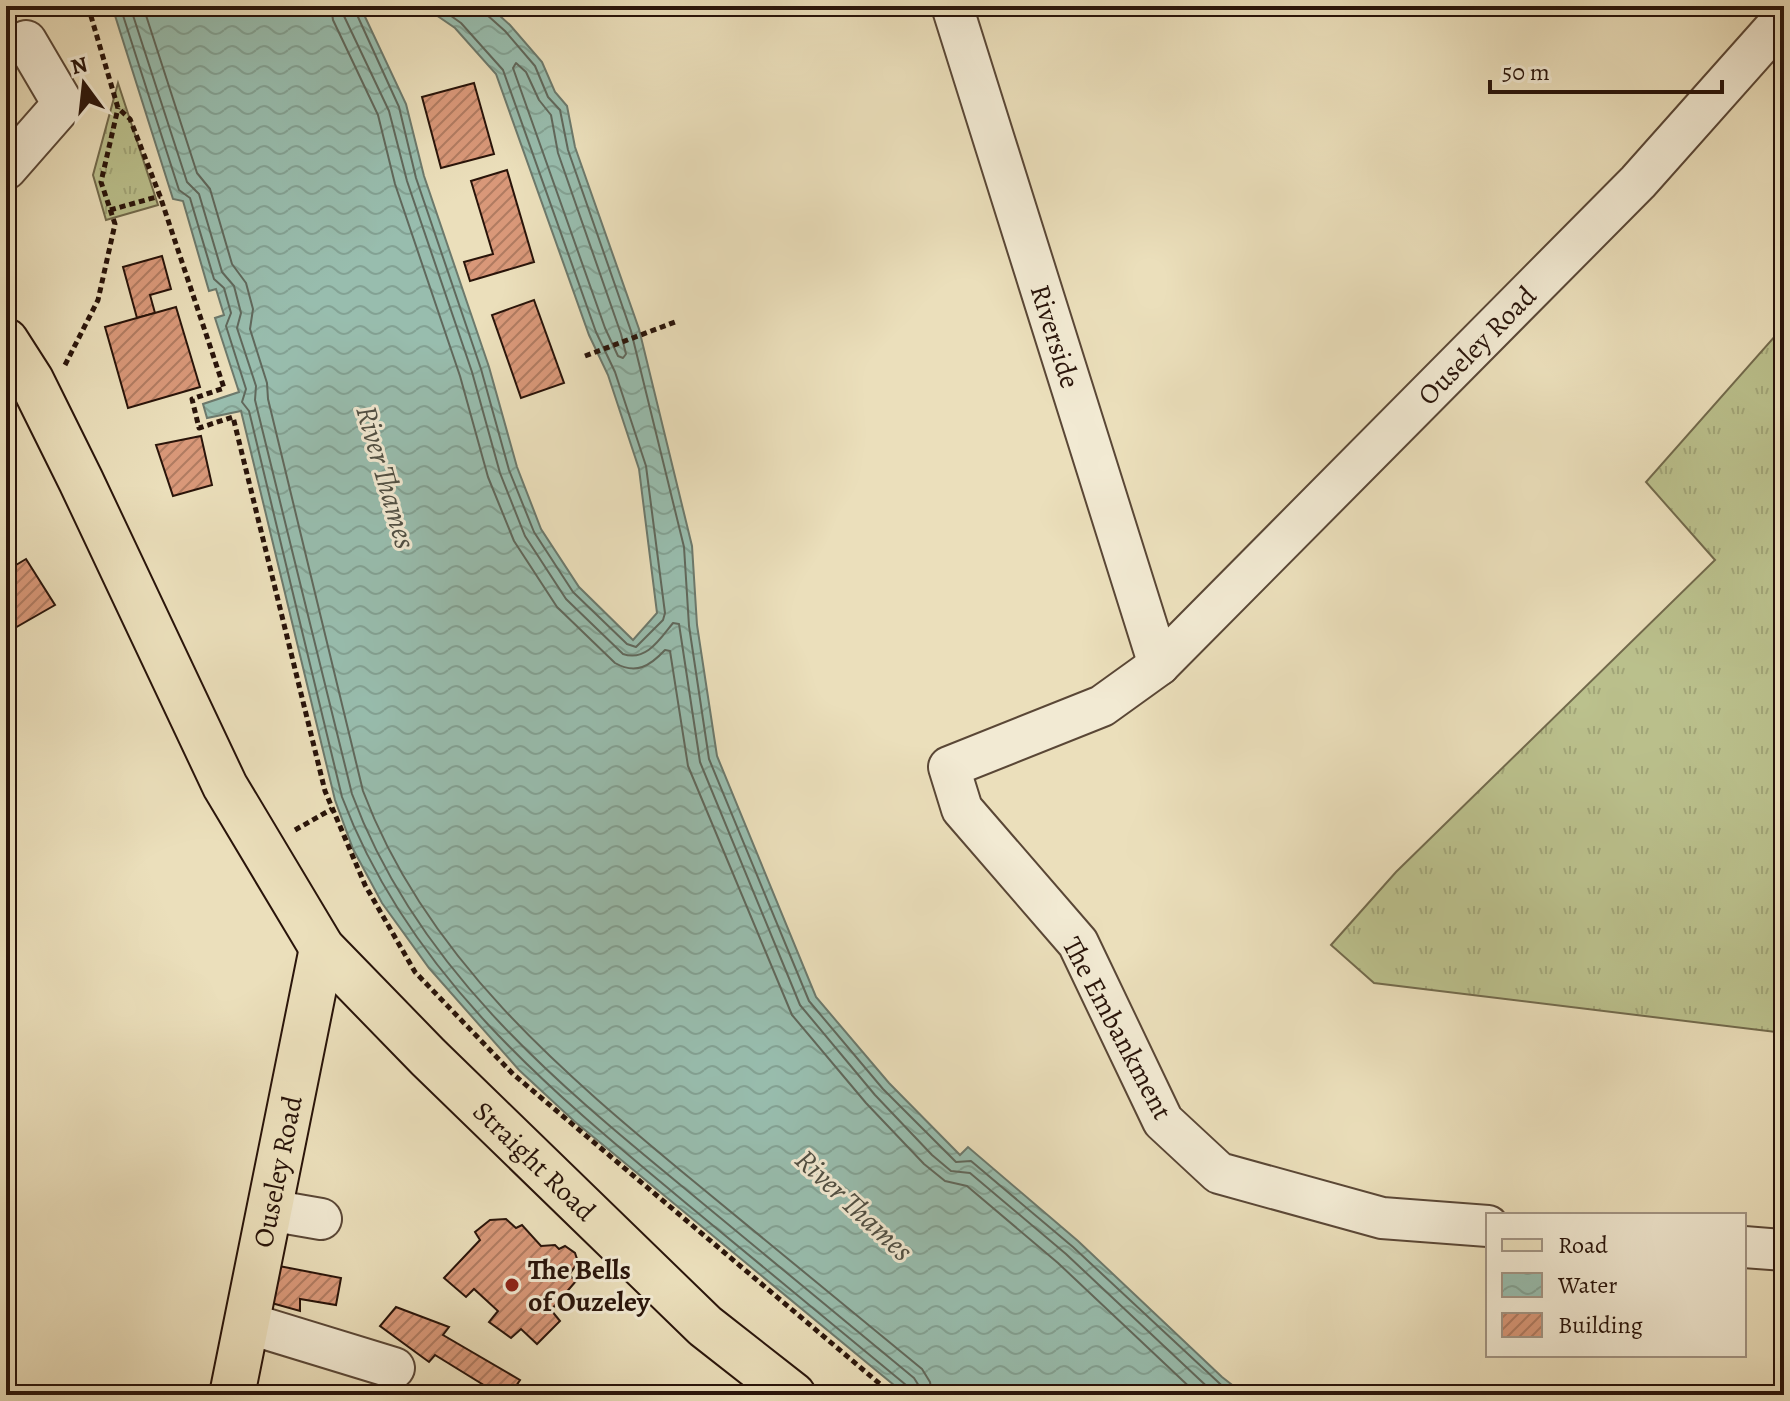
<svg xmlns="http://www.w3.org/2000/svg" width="1790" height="1401" font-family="Alegreya,serif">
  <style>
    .grass { fill: url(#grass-tufts); stroke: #726a4c; stroke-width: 2 }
    .water { fill: url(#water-waves); stroke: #6c796c; stroke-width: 2 }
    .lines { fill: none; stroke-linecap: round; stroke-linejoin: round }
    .shore { stroke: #60685c; stroke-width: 2 }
    .building { fill: url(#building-hatch); stroke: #29140a; stroke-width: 2 }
    .minor-casing { stroke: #5a4736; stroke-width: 44 }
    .major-casing { stroke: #29140a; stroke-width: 48 }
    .path { stroke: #29140a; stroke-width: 5; stroke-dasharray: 6 4; stroke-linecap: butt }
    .minor { stroke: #f2ead3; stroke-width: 40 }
    .major { stroke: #ebdfbb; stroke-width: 44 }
    .poi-dot { fill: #8f2418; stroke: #f2ead3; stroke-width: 3 }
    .labels { text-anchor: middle; stroke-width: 6; stroke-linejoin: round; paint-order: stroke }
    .street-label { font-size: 28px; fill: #29140a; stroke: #f2ead3 }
    .poi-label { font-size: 28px; font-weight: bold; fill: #29140a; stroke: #f2ead3; text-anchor: start }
    .water-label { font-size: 30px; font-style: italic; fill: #504f43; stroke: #f2ead3 }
  </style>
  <defs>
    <pattern id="grass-tufts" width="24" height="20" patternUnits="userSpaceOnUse" patternTransform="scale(2)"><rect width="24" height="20" fill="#bbc18d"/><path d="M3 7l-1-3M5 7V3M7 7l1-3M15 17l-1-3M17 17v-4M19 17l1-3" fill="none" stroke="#a1a578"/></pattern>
    <pattern id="water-waves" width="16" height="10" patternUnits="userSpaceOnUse" patternTransform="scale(2)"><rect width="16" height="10" fill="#98bdae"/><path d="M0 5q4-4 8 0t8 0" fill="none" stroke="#83a294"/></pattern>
    <pattern id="building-hatch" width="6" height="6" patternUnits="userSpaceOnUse" patternTransform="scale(2)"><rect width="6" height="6" fill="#d99879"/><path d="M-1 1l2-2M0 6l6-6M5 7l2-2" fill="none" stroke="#b07b61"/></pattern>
  </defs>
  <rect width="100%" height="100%" fill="#ebdfbb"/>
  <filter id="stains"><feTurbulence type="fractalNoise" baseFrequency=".0025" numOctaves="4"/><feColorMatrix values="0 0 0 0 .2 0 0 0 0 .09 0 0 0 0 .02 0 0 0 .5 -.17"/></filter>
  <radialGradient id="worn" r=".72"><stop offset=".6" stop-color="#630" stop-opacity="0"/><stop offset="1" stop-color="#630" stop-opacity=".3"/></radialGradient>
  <!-- grass -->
  <g class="grass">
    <polygon points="118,83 158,205 106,220 93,175"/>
    <polygon points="1784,326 1784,1033 1374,983 1331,945 1396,872 1715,560 1646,482"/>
  </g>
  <!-- water -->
  <polygon class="water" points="112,6 360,6 406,104 424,176 489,367 517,467 541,529 579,587 633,640 657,613 639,469 608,375 589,335 496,74 455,28 423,6 489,6 510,25 542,62 555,92 567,106 575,147 639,329 692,546 697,625 717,756 816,997 889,1083 960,1155 968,1147 1078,1241 1222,1377 1245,1395 906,1395 574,1121 519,1070 429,968 382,903 353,849 335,800 241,411 207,418 203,404 239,392 215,318 224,315 216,289 209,291 183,201 173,199"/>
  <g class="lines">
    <!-- shore -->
    <g class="shore">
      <path d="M 120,6 L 179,190 L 190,198 L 214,279 L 224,288 L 231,313 L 226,326 L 246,389 L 242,402 L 249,411 L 342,797 C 408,973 547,1088 687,1204 C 760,1264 833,1325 906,1385 L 910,1395"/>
      <path d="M 130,6 L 187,182 L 199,194 L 222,272 L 234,286 L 241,313 L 237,328 L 256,386 L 255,400 L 352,794 C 415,965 552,1080 689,1192 C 764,1254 839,1316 914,1378 L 919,1386 L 920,1395"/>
      <path d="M 143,6 L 197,173 L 210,189 L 232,264 L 246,283 L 253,309 L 250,329 L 267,383 L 268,399 L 363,791 C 426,959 563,1073 697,1184 C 772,1246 847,1307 922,1369 L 930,1382 L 932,1395"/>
      <path d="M 331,6 L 333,20 L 378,115 L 395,184 L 460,376 L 488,477 L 514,541 L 557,607 L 615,663 C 636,675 650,666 665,650 L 670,651 L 688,766 L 792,1015 L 866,1103 L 924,1164 L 945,1181 L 967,1186 L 1058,1263 L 1198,1395"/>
      <path d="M 343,6 L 344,16 L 389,111 L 407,181 L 472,372 L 500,473 L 525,536 L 566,599 L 623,654 C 646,662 660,639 673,623 L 679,624 L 700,762 L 800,1005 L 875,1095 L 932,1155 L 951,1171 L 970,1173 L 1066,1254 L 1216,1395"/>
      <polyline points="353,6 399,107 416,178 481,369 509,470 534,532 573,592 627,644 636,647 663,620 665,613 646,466 615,372 596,332 503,70 461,23 437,6"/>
      <polyline points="484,6 486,14 505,31 535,66 548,97 560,110 568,150 631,331 684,547 689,626 709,759 809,1001 883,1089 956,1162 971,1161 1073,1247 1232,1395"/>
      <polygon points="516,63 526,72 539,100 551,115 558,153 621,334 626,354 623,358 618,356 605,328 513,68"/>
    </g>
  </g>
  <!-- building -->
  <g class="building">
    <polygon points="474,83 494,154 441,168 422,97"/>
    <polygon points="507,170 534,262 470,281 464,262 493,254 471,181"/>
    <polygon points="162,256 171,289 150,295 155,313 137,318 123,267"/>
    <polygon points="534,300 564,383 521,398 492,315"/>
    <polygon points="176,307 200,387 128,408 105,327"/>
    <polygon points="201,436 212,485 173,496 156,445"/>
    <polygon points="26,559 55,605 6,633 6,571"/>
    <polygon points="506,1219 516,1228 522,1225 541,1246 555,1245 559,1249 565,1246 575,1253 578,1262 569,1275 576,1281 551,1310 560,1321 537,1344 521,1329 511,1338 489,1322 498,1311 474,1289 466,1297 444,1278 480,1240 475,1232 490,1220"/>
    <polygon points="279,1266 341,1278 336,1305 300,1299 300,1311 268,1302"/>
    <polygon points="396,1307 449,1327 443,1335 520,1380 510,1395 500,1395 435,1355 429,1362 380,1326"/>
    <polygon points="421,1388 434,1395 415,1395"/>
  </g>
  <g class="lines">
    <!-- minor casing -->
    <g class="minor-casing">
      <g id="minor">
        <path id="s1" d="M 952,6 L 1159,665"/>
        <polyline points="6,169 63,104 26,41"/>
        <polyline points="269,1210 321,1219"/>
        <path id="s2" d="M 1488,1226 L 1382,1218 L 1219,1173 L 1163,1121 L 1078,943 L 962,809 L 949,767 L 1102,706 L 1159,665 L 1638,182 L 1784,18"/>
        <polyline points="1744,1247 1784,1250"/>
        <polyline points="247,1323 394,1368"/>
      </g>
    </g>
    <!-- major casing -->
    <g class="major-casing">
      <g id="major">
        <path id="s3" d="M 6,341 L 31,380 L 81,481 L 225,786 L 322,948 L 428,1057 L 705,1326 L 793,1395"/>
        <path id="s4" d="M 232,1395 L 322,948"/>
      </g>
    </g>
    <!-- path -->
    <g class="path">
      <polyline points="88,6 118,108 130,119 160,196 224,388 192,399 199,428 233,417 325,791 365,885 415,972 513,1074 893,1395"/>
      <polyline points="110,210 160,196"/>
      <polyline points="585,356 675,322"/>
      <polyline points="65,365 98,300 115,224 101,182 118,108"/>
      <polyline points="295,830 332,809"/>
    </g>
    <!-- minor -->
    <use href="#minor" class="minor"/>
    <!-- major -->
    <use href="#major" class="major"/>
  </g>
  <!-- markers -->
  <circle class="poi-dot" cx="512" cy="1285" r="8"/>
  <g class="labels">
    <!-- street labels -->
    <g class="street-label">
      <text dy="10" stroke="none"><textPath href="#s1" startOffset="346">Riverside</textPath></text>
      <text dy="10" stroke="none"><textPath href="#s2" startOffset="1456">Ouseley Road</textPath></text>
      <text transform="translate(1118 1028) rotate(62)" y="10">The Embankment</text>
      <text dy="10" stroke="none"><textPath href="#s3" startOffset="986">Straight Road</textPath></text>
      <text dy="10" stroke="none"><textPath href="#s4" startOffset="228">Ouseley Road</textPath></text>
    </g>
    <!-- poi labels -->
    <g class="poi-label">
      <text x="528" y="1279">The Bells<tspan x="528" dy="32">of Ouzeley</tspan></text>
    </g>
    <!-- water labels -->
    <g class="water-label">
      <text transform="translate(386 477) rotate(74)" y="10">River Thames</text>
      <text transform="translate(854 1205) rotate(43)" y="10">River Thames</text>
    </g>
  </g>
  <!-- margin -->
  <rect width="1790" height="1401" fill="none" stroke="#ebdfbb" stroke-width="32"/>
  <rect x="8" y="8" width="1774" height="1385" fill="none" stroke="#29140a" stroke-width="4"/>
  <rect x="16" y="16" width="1758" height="1369" fill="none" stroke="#29140a" stroke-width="2"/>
  <!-- legend -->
  <rect x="1486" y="1213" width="260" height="144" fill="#f2ead3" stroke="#a29483" stroke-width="2"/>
  <rect x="1502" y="1239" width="40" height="12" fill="#ebdfbb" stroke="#a29483" stroke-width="2"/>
  <text x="1558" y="1253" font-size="24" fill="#29140a">Road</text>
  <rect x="1502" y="1273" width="40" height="24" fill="url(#water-waves)" stroke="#a29483" stroke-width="2"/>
  <text x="1558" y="1293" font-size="24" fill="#29140a">Water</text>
  <rect x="1502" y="1313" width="40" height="24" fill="url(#building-hatch)" stroke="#a29483" stroke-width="2"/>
  <text x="1558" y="1333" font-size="24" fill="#29140a">Building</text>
  <!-- north arrow -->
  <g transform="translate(84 84) rotate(345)" stroke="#f2ead3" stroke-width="6" paint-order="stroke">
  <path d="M0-6L14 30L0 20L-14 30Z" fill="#29140a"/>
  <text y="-12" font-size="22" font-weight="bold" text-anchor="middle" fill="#29140a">N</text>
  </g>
  <!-- scale -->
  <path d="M1490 80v12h232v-12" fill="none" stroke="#29140a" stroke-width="4"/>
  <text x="1502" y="80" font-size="24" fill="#29140a" stroke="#f2ead3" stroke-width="6" paint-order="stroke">50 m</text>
  <rect width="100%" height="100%" filter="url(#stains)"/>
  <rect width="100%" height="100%" fill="url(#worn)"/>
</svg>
